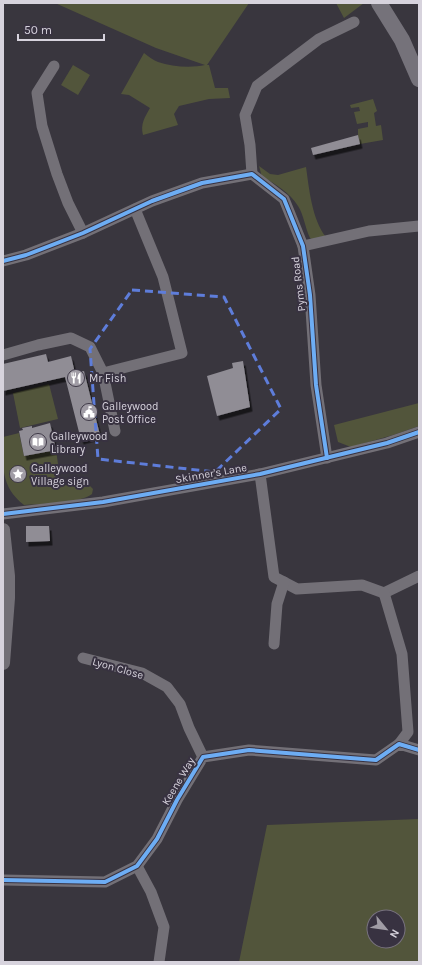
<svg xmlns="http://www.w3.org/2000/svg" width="422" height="965" font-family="Karla,sans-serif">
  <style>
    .green { fill: #52553b; fill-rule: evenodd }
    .building { fill: #908d95; filter: url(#shadow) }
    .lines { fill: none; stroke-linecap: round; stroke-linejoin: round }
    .minor { stroke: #737077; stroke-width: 11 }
    .tertiary { stroke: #737077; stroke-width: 14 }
    .secondary { stroke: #75727a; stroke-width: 16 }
    .cycleway-casing { stroke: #383241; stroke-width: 6 }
    .cycleway { stroke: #6dadf4; stroke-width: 4 }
    .marked { fill: none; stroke: #5e7dda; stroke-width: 3; stroke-dasharray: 8 5; stroke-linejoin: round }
    .labels { text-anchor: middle; stroke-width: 4; stroke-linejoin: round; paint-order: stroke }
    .street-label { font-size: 11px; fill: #d7d3dd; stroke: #383241 }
    .poi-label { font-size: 11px; fill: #d7d3dd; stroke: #383241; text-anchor: start }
  </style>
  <defs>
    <filter id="shadow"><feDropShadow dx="2.5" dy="4.5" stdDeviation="0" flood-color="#0009"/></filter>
  </defs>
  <rect width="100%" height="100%" fill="#39363e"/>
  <!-- green -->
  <g class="green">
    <path d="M 55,3 L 249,3 L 207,65 L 209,65 L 215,88 L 228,88 L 230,98 L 209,99 L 179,106 L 174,114 L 178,125 L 143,135 C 140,124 145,117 150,108 L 129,95 L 121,94 L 144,53 C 148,56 153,60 158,62 C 172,67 192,68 205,65 L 156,48 Z"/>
    <polygon points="336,3 364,3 344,18"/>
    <polygon points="73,65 90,75 78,95 61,85"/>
    <polygon points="373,99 377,111 374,113 376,126 381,125 383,140 360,144 358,135 358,129 368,127 368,122 357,124 354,112 360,111 359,107 351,108 350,105"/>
    <path d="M 259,166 L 270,174 L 278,175 L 306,167 C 309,188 312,220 326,237 L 318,243 L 310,238 C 305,228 304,215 298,206 C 290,193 275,183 262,177 Z"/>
    <polygon points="49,384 58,419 20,428 13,393"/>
    <polygon points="419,403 419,426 393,435 351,447 338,442 334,425"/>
    <path d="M 19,433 L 24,456 L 56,450 L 61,485 L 90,486 L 93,489 L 92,494 C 82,503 39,504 24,505 C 0,486 3,466 3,437 Z"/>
    <path d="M 419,819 L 419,962 L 239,962 L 267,825 ZM 374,917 L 398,917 L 398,941 L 374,941 Z"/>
  </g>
  <!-- building -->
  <g class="building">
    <polygon points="358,135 360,144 313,155 311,148"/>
    <polygon points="46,354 48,362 71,356 75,373 84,371 100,435 81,440 65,377 3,391 3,364"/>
    <polygon points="243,361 250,407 217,416 207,376 233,368 232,363"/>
    <polygon points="50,423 56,450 24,456 19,431 23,430 22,428 32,426 32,428"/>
    <polygon points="26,526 49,526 50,541 26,542"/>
  </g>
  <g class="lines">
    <!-- minor -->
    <g class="minor">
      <polyline points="54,66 37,93 42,126 57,174 68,203 83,233"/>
      <polyline points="252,174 250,145 245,115 257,86 319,39 354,22"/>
      <polyline points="303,246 369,231 419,226"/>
      <polyline points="3,261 26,255 83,233 152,201 202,183 252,174 284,199 303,246 310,295 316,385 327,458"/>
      <polyline points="3,355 38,345 71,338 90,347 103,373 115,431"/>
      <polyline points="103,373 182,353 163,277 135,209"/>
      <polyline points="260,474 274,577 297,589 362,585 384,593 419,576"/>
      <polyline points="3,514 103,502 260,474 387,443 419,432"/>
      <polyline points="384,593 402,654 408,732 399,744"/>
      <polyline points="274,644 277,604 284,582"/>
      <polyline points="83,658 142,673 167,687 180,704 189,728 203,757"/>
      <polyline points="137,866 151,892 164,927 159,962"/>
      <polyline points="3,880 105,882 137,866 157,839 177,800 203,757 249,750 376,760 399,744 419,750"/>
    </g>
    <!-- tertiary -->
    <polyline class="tertiary" points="3,530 8,576 8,598 3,663"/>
    <!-- secondary -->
    <polyline class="secondary" points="379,3 402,40 419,79"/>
    <!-- cycleway casing -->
    <g class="cycleway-casing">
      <g id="cycleway">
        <polyline points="3,261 26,255 83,233 152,201 202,183 252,174 284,199 303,246 310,295 316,385 327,458"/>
        <polyline points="3,514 103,502 260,474 387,443 419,432"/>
        <polyline points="3,880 105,882 137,866 157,839 177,800 203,757 249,750 376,760 399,744 419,750"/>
      </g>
    </g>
    <!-- cycleway -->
    <use href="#cycleway" class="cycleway"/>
  </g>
  <!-- marked area -->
  <path class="marked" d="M 132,290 L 224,297 L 281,409 L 215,472 L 98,459 L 90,349 Z"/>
  <!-- icons -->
  <defs>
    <g id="restaurant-disc" transform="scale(0.9)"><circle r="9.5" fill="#a09ca5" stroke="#383241"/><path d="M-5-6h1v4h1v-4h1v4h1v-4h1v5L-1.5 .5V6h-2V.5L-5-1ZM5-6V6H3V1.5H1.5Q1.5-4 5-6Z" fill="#fff"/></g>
    <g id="civic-disc" transform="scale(0.9)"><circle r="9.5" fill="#a09ca5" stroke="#383241"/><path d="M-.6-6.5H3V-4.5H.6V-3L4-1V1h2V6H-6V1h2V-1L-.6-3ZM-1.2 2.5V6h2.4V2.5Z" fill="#fff"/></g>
    <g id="library-disc" transform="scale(0.9)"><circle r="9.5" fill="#a09ca5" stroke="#383241"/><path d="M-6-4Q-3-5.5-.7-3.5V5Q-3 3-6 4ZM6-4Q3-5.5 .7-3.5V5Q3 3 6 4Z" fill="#fff"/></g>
    <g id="sight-disc" transform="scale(0.9)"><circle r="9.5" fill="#a09ca5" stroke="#383241"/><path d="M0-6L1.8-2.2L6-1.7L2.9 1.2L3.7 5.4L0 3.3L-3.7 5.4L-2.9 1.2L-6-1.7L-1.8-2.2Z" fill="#fff"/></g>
  </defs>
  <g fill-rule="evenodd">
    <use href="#restaurant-disc" x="76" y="378"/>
    <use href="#civic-disc" x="89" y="412"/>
    <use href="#library-disc" x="38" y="442"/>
    <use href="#sight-disc" x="18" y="474"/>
  </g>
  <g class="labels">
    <!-- street labels -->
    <g class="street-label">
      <text transform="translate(298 284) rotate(-97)" y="4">Pyms Road</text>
      <text transform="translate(211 473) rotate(-10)" y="4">Skinner's Lane</text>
      <text transform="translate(118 668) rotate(16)" y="4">Lyon Close</text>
      <text transform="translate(178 781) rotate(-59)" y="4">Keene Way</text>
    </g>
    <!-- poi labels -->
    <g class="poi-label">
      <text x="89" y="382">Mr Fish</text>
      <text x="102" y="410">Galleywood<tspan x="102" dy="13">Post Office</tspan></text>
      <text x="51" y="440">Galleywood<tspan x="51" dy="13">Library</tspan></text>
      <text x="31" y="472">Galleywood<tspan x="31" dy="13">Village sign</tspan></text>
    </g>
  </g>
  <!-- border -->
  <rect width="422" height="965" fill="none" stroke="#d7d3dd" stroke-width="8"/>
  <!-- north arrow -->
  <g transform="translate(386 929) rotate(119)"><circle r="19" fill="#383241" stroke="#78727f"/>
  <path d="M0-3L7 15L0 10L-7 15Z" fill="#a09ca5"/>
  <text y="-6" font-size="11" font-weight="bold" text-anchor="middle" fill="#d7d3dd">N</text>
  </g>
  <!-- scale -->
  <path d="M18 34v6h86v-6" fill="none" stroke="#d7d3dd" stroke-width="2"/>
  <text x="24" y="34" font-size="12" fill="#d7d3dd" stroke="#383241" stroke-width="3" paint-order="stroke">50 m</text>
</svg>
